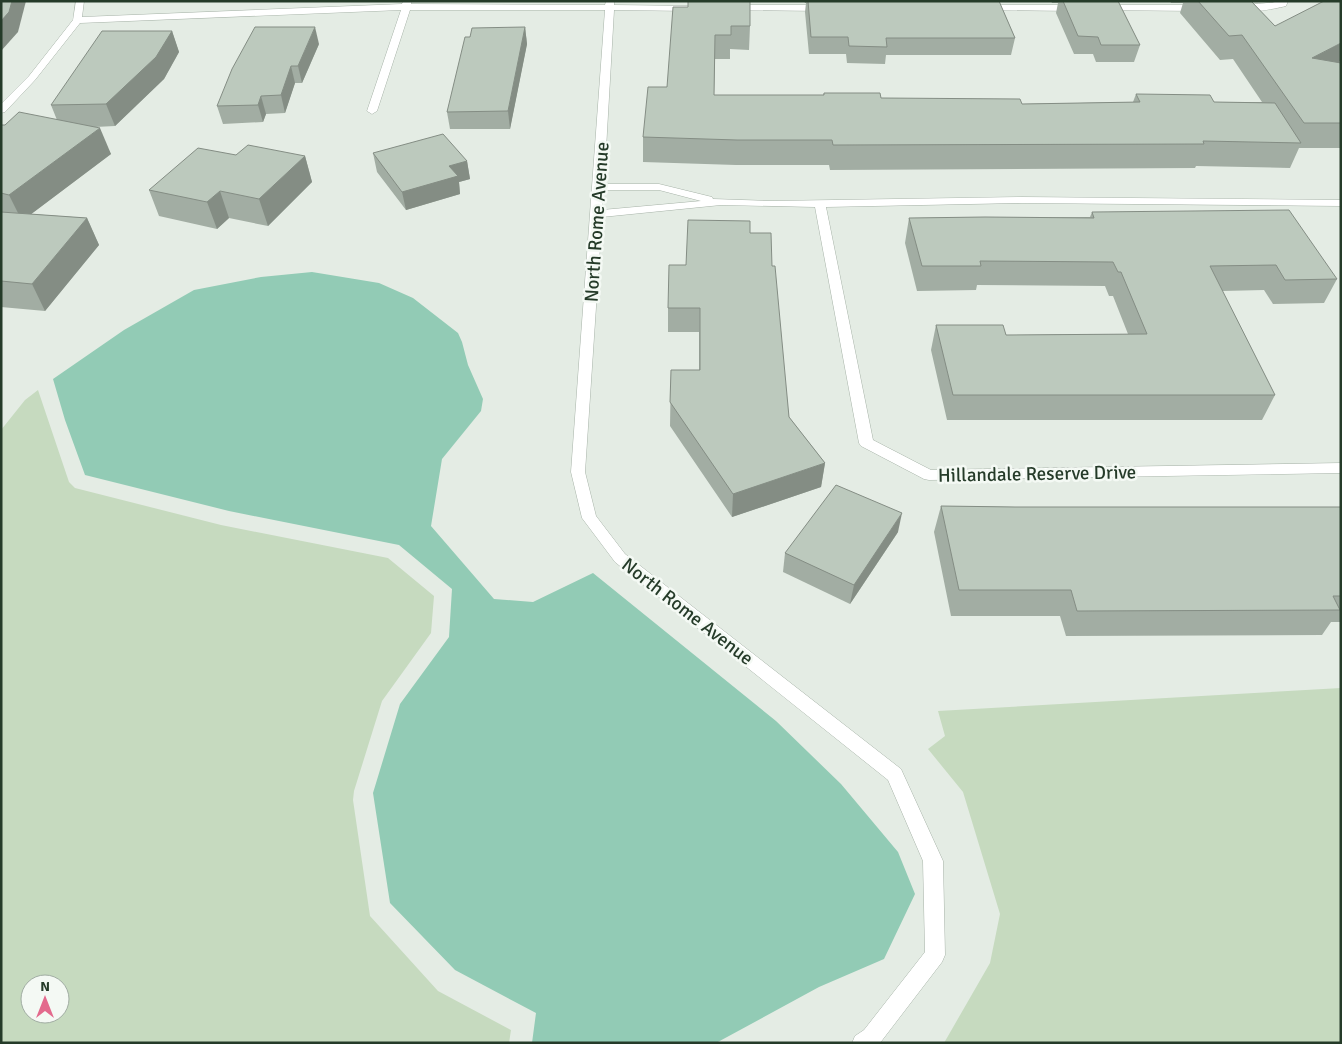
<svg xmlns="http://www.w3.org/2000/svg" width="1342" height="1044" font-family="Signika,sans-serif">
  <style>
    .green { fill: #c6dabf; fill-rule: evenodd }
    .water { fill: #92cbb5 }
    .lines { fill: none; stroke-linecap: round; stroke-linejoin: round }
    .minor-casing { stroke: #a7b3a8; stroke-width: 1 }
    .minor { fill: #fff; fill-rule: evenodd }
    .wall { fill: #a2ada3 }
    .shaded-wall { fill: #848d84 }
    .building { fill: #bcc9bd; stroke: #848d84 }
    .labels { text-anchor: middle; stroke-width: 5; stroke-linejoin: round; paint-order: stroke }
    .street-label { font-size: 19px; fill: #253b29; stroke: #f4f9f4 }
  </style>
  <rect width="100%" height="100%" fill="#e4ece4"/>
  <!-- green -->
  <g class="green">
    <path d="M 38,390 L 69,482 L 75,488 L 221,525 L 388,558 L 434,596 L 431,633 L 382,701 L 354,791 L 353,800 L 370,916 L 438,991 L 511,1030 L 509,1043 L 1,1043 L 1,430 L 25,400 ZM 30,984 L 60,984 L 60,1014 L 30,1014 Z"/>
    <polygon points="1341,688 1341,1043 944,1043 990,963 1000,914 963,792 928,749 945,736 938,711"/>
  </g>
  <!-- water -->
  <polygon class="water" points="312,272 379,283 413,298 458,333 462,342 468,365 483,399 481,411 442,459 431,526 494,599 533,602 593,573 776,721 841,784 898,852 915,894 884,959 819,987 716,1043 532,1043 536,1013 455,970 390,903 373,793 400,704 449,637 452,589 399,545 229,511 85,475 65,420 53,379 124,330 194,290 261,277"/>
  <g class="lines">
    <!-- minor casing -->
    <g class="minor-casing">
      <g id="minor">
        <path d="M 76,1 L 84,1 L 82,17 L 402,4 L 403,1 L 412,1 L 411,4 L 605,5 L 606,1 L 614,1 L 614,5 L 695,6 L 695,10 L 692,11 L 614,10 L 604,184 L 659,184 L 712,197 L 713,199 L 772,201 L 1022,197 L 1341,200 L 1341,206 L 1022,203 L 826,207 L 873,440 L 931,470 L 1341,463 L 1341,473 L 929,480 L 924,479 L 861,446 L 859,443 L 815,207 L 721,205 L 602,217 L 585,472 L 596,516 L 625,554 L 901,769 L 943,861 L 945,955 L 942,962 L 880,1043 L 852,1043 L 855,1036 L 864,1030 L 925,952 L 923,861 L 888,780 L 615,562 L 582,518 L 571,472 L 605,10 L 410,10 L 377,111 L 372,114 L 367,111 L 401,10 L 80,23 L 35,80 L 5,112 L 1,113 L 1,104 L 29,76 L 73,20 ZM 603,190 L 659,190 L 701,201 L 602,210 Z"/>
        <path d="M 1279,1 L 1288,1 L 1286,6 C 1274,9 1243,15 1234,8 C 1241,3 1268,5 1279,1 Z"/>
        <polygon points="730,5 825,5 829,8 825,11 727,10 727,6"/>
        <polygon points="983,5 1077,5 1081,8 1077,11 980,10 980,6"/>
        <polygon points="1100,5 1200,5 1204,8 1200,11 1097,10 1097,6"/>
      </g>
    </g>
    <!-- minor -->
    <use href="#minor" class="minor"/>
  </g>
  <!-- wall -->
  <g class="wall">
    <polygon points="804,1 999,1 1015,38 1011,55 886,55 885,64 847,63 846,54 809,54 805,12 806,3 805,3"/>
    <polygon points="1051,1 1118,1 1140,45 1134,62 1096,62 1093,54 1074,54 1056,13 1058,3 1052,3"/>
    <polygon points="1170,1 1251,1 1275,26 1338,62 1341,63 1341,148 1299,148 1290,168 1196,166 1195,168 830,170 829,165 736,165 643,162 643,137 667,87 688,7 750,26 749,50 730,49 730,59 715,59 714,95 823,95 824,93 881,98 1022,104 1133,102 1136,94 1214,102 1262,102 1233,59 1220,60 1180,13 1183,3 1171,3"/>
    <polygon points="525,27 527,44 510,129 450,129 447,112 470,37"/>
    <polygon points="172,31 179,52 164,79 115,126 95,127 111,154 31,214 87,218 99,245 45,311 1,307 1,125 5,125 57,120 51,105"/>
    <polygon points="319,44 302,83 295,83 285,113 266,114 263,122 223,124 217,106"/>
    <polygon points="373,153 467,161 470,179 459,182 460,194 406,210 377,172"/>
    <polygon points="236,155 305,156 312,182 268,226 229,218 217,229 159,216 149,190"/>
    <polygon points="1092,212 1337,279 1324,303 1273,304 1264,290 1222,291 1275,395 1262,420 947,420 931,350 936,325 1006,335 1128,334 1113,296 1109,296 1105,286 977,285 976,290 917,291 905,243 909,218 1090,217"/>
    <polygon points="750,233 772,266 789,417 825,463 821,487 732,517 670,426 671,370 699,370 699,332 668,332 668,308 686,265"/>
    <polygon points="941,506 1015,507 1341,507 1341,622 1331,622 1322,635 1066,636 1060,616 951,616 934,532"/>
    <polygon points="898,532 850,604 783,572 785,553"/>
  </g>
  <!-- shaded-wall -->
  <g class="shaded-wall">
    <polygon points="12,1 26,1 18,32 1,51 1,21"/>
    <polygon points="315,27 319,44 302,83 298,66"/>
    <polygon points="525,27 527,44 510,129 508,111"/>
    <polygon points="172,31 179,52 164,79 115,126 106,104"/>
    <polygon points="1341,43 1341,61 1302,82 1312,58"/>
    <polygon points="291,66 295,83 285,113 281,95"/>
    <polygon points="261,96 266,114 263,122 258,105"/>
    <polygon points="100,128 111,154 22,221 9,195"/>
    <polygon points="305,156 312,182 268,226 259,199"/>
    <polygon points="467,161 470,179 459,182 460,194 406,210 402,192 449,166"/>
    <polygon points="220,191 229,218 217,229 207,202"/>
    <polygon points="87,218 99,245 45,311 32,284"/>
    <polygon points="825,463 821,487 732,517 733,494"/>
    <polygon points="902,513 898,532 850,604 854,585"/>
  </g>
  <!-- building -->
  <g class="building">
    <polygon points="1,1 12,1 9,12 1,21"/>
    <polygon points="688,1 750,1 750,26 731,26 731,35 715,35 714,95 824,95 824,93 880,93 881,98 1020,99 1022,104 1140,102 1136,94 1210,95 1214,102 1275,103 1301,143 1203,141 1204,144 833,145 832,140 737,140 643,137 648,87 667,87 673,7 688,7"/>
    <polygon points="808,1 999,1 1015,38 886,38 887,47 849,46 848,37 811,37"/>
    <polygon points="1063,1 1118,1 1140,45 1101,45 1098,37 1078,36"/>
    <polygon points="1198,1 1251,1 1275,26 1324,1 1341,1 1341,43 1312,58 1341,63 1341,123 1304,123 1242,35 1229,36"/>
    <polygon points="255,27 315,27 298,66 291,66 281,95 261,96 258,105 217,106 232,69"/>
    <polygon points="525,27 508,111 447,112 465,37 470,37 472,28"/>
    <polygon points="102,31 172,31 156,57 106,104 51,105"/>
    <polygon points="19,112 100,128 9,195 1,193 1,125 5,125"/>
    <polygon points="443,134 467,161 449,166 458,176 402,192 373,153"/>
    <polygon points="248,145 305,156 259,199 220,191 207,202 149,190 198,148 236,155"/>
    <polygon points="1289,210 1337,279 1285,280 1276,265 1210,266 1275,395 953,395 936,325 1003,325 1006,335 1147,334 1121,272 1118,272 1113,262 980,261 981,266 922,266 909,218 985,217 1094,218 1092,212"/>
    <polygon points="1,212 87,218 32,284 1,281"/>
    <polygon points="688,220 750,221 750,233 771,233 772,266 775,266 789,417 825,463 733,494 670,402 671,370 700,370 700,308 668,308 669,265 686,265"/>
    <polygon points="836,485 902,513 854,585 785,553"/>
    <polygon points="941,506 1015,507 1341,507 1341,596 1333,596 1340,610 1077,611 1071,590 959,590"/>
  </g>
  <g class="labels">
    <!-- street labels -->
    <g class="street-label">
      <text transform="translate(596 222) rotate(-86)" y="7">North Rome Avenue</text>
      <text transform="translate(1037 473) rotate(-1)" y="7">Hillandale Reserve Drive</text>
      <text transform="translate(688 611) rotate(38)" y="7">North Rome Avenue</text>
    </g>
  </g>
  <!-- border -->
  <rect width="1342" height="1044" fill="none" stroke="#253b29" stroke-width="5"/>
  <!-- north arrow -->
  <g transform="translate(45 999)"><circle r="24" fill="#f4f9f4" stroke="#a1ada3"/>
  <path d="M0-4L9 19L0 12L-9 19Z" fill="#e36a8d"/>
  <text y="-8" font-size="14" font-weight="bold" text-anchor="middle" fill="#253b29">N</text>
  </g>
</svg>
